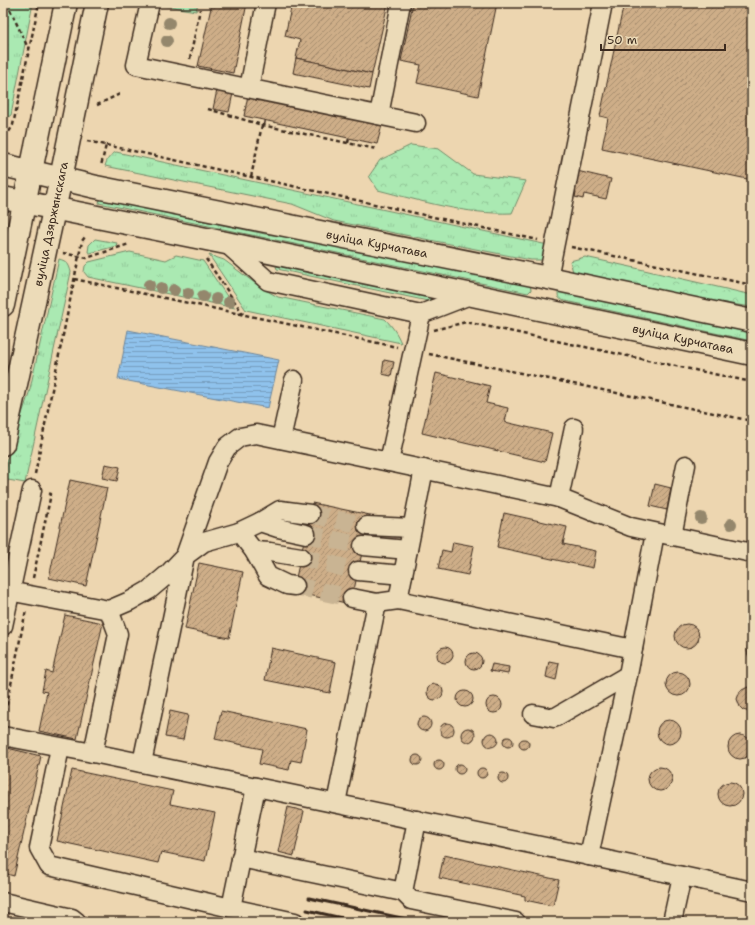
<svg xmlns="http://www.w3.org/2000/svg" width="755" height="925" font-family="'Shantell Sans',sans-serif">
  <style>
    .grass { fill: url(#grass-tufts); stroke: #728a68 }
    .forest { fill: url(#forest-crowns); stroke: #728a68 }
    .water { fill: url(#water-rules); stroke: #6d859a }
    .building { fill: url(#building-hatch); stroke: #3b2a1e }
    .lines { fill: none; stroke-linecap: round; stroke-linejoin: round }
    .minor-tunnel { stroke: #c9b493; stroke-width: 18; stroke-dasharray: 18 9; stroke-linecap: butt }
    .minor-casing { stroke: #3b2a1e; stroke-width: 21 }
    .major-casing { stroke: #3b2a1e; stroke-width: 25 }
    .path { stroke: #3b2a1e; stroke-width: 2.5; stroke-dasharray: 4 3; stroke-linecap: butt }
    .minor { stroke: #ecdbb8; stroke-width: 18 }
    .major { stroke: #ecdbb8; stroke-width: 22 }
    .rail { stroke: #3b2a1e; stroke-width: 3 }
    .tree { fill: #94876c }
    .labels { text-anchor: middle; stroke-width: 4; stroke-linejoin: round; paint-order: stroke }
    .street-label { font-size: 12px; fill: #3b2a1e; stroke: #ecdbb8 }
  </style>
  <defs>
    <pattern id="grass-tufts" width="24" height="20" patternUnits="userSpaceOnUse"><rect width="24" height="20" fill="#aae9b2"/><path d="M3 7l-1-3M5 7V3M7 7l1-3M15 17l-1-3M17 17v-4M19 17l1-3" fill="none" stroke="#93c899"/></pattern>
    <pattern id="forest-crowns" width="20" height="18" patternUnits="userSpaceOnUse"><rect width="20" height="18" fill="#aae9b2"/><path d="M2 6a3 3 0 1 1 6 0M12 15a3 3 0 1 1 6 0" fill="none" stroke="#93c899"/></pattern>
    <pattern id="water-rules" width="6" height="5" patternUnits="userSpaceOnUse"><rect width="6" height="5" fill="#8fc2ec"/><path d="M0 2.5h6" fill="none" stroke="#769ebf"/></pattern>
    <pattern id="building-hatch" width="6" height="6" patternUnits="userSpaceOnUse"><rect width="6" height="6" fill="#ceae88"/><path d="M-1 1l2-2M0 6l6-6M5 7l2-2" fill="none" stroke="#a88e6f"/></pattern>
  </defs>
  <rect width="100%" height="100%" fill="#edd6b0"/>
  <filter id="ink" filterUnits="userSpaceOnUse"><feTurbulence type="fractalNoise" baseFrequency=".025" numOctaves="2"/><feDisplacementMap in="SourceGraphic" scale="8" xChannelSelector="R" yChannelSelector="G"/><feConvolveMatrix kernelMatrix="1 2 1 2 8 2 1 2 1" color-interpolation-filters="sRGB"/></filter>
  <g filter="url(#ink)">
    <!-- grass -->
    <g class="grass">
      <polygon points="3,3 33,3 11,115 3,121"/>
      <polygon points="161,3 198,3 196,11 161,5"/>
      <path d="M 116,152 L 548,245 L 546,257 L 541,260 L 531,260 L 334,221 L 292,204 L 105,166 C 107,159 110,155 116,152 Z"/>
      <polygon points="100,199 265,234 328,242 530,284 531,290 528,293 99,203"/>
      <polygon points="95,239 117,243 116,246 90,253 88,252 89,245"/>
      <polygon points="130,252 166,260 176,255 203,261 235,308 88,277 84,272 85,266 89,262"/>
      <path d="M 209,255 L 224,260 L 260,287 L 278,297 L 385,319 C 392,326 397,333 401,343 L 246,310 Z"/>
      <path d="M 59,259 C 67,261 69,264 71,272 L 25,483 L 8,480 L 3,501 L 3,477 L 7,459 L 29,393 Z"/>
      <polygon points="278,264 429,295 431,299 428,301 277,269 276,266"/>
      <path d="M 561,292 L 752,331 L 752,341 L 565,301 C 560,299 558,299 558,293 Z"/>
    </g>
    <!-- forest -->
    <g class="forest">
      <path d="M 411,145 L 439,149 L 473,174 L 526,181 L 512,213 C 467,215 421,201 378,190 L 369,176 L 380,160 Z"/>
      <polygon points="585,257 631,267 752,295 752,307 704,300 573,272 570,261"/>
    </g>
    <!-- water -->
    <polygon class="water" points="128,330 279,360 268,408 118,379"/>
    <!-- building -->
    <g class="building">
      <polygon points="212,3 247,3 233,73 198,66"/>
      <polygon points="292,3 388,3 372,74 296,58 300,40 285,36"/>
      <polygon points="413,3 497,3 478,96 417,83 421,65 401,61"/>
      <polygon points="624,3 752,3 752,180 602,148 608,118 600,116"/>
      <polygon points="296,58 372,74 369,89 293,73"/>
      <polygon points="217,90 233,93 229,112 213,109"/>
      <polygon points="248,95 382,125 377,144 244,116"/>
      <polygon points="577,171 611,179 606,199 584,194 583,199 575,197 576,192 572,191"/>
      <polygon points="384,360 394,362 391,376 382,374"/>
      <polygon points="436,373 490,386 486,403 508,408 505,422 552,433 545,462 422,433"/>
      <polygon points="105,464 120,467 117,481 102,478"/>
      <polygon points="70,480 107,488 86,586 49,578"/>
      <polygon points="655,484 671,488 667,510 650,506"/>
      <polygon points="312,503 370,515 351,604 293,592"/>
      <polygon points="504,513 567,527 563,544 596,551 593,568 497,547"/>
      <polygon points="453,542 474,546 468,575 438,569 442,550 451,552"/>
      <polygon points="199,563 243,572 229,638 185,629"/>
      <polygon points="65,615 103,623 77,739 39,731 47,692 42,691 46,671 52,673"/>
      <circle cx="687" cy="636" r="12"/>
      <polygon points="752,641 752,661 748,655 747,651 748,646"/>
      <circle cx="445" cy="655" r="8"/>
      <polygon points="271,648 336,662 330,693 265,680"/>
      <circle cx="474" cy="661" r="8"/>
      <polygon points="549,661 559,663 556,680 546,677"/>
      <polygon points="492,664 509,667 508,674 490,671"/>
      <circle cx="678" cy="684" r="12"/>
      <circle cx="435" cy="692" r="8"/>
      <polygon points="748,687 752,687 752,712 750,712 743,710 740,707 737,699 740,691"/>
      <circle cx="465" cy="699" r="8"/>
      <circle cx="494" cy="705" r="8"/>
      <polygon points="170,711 188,715 183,740 165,737"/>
      <polygon points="221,711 307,729 301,762 291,760 289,770 259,764 262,749 215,739"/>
      <circle cx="424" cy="724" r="7"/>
      <circle cx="669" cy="732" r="12"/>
      <circle cx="447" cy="730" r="7"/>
      <circle cx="468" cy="735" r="7"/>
      <circle cx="491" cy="740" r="7"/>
      <circle cx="740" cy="747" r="12"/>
      <circle cx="508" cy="742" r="5"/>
      <circle cx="524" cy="744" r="5"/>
      <polygon points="3,747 41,756 14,876 3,873 4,771"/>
      <circle cx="417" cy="760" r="5"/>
      <circle cx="439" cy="765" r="5"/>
      <circle cx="460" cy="769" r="5"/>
      <circle cx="660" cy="779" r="12"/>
      <circle cx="482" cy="773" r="5"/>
      <polygon points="72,770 173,791 170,804 215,813 205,861 161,852 158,863 57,841"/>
      <circle cx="503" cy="778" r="5"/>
      <circle cx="730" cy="794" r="12"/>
      <polygon points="288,807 304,811 294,856 278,852"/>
      <polygon points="444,855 559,880 553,906 525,900 525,896 439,878"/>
    </g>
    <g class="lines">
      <!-- minor-tunnel -->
      <g class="minor-tunnel">
        <polyline points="310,514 367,526"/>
        <polyline points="306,534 363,546"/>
        <polyline points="301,557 358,571"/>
        <polyline points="295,586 352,598"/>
      </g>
      <!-- minor casing -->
      <g class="minor-casing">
        <g id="minor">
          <polyline points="150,3 136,65 416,123"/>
          <polyline points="249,88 266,3"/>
          <polyline points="379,115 401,3"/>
          <polyline points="226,243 268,281 421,314 470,295"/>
          <polyline points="548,278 603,3"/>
          <polyline points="421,314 389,462 559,498 631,527 752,553"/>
          <polyline points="281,439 294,380"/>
          <polyline points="559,498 574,428"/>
          <polyline points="260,522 280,510 310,514"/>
          <polyline points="367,526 412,528"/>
          <polyline points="239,532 254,551 268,576 287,585 295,586"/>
          <polyline points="655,533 628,675 589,856 752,891"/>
          <polyline points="672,536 686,465"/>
          <polyline points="363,546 408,550"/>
          <polyline points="254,551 270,552 301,557"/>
          <polyline points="358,571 403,575"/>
          <polyline points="3,590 109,610 118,634 93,753"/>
          <polyline points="352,598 377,603 398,600 424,469"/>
          <polyline points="398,600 633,649"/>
          <polyline points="109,610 130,601 149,590 168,574 185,556 218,462 227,447 240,437 256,434 389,462"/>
          <polyline points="3,626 32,490"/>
          <polyline points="533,714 554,718 628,675"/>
          <polyline points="3,736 93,753 256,787 231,908 295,922"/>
          <polyline points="60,748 39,848 49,866 231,908"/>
          <polyline points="142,763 185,556 204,542 239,532 260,522 278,528 306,534"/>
          <polyline points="256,787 589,856"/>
          <polyline points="336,803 377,603"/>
          <polyline points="241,858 403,892 417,820"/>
          <polyline points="403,892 411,900 516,922"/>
          <polyline points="3,902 72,918 77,922"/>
          <polyline points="672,922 682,876"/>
        </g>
      </g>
      <!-- major casing -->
      <g class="major-casing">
        <g id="major">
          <polyline points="3,165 96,187 548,278 752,321"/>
          <polyline points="3,198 226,243 752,354"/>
          <polyline points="3,305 66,3"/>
          <polyline points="3,444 61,178 97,3"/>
        </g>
      </g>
      <!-- path -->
      <g class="path">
        <polyline points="7,3 29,50"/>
        <polyline points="190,59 200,9"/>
        <polyline points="97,105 122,93"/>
        <polyline points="208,109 262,125 376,149"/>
        <polyline points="264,125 265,120"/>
        <polyline points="3,130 8,132"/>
        <polyline points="3,135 9,132 13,125 39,3"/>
        <polyline points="87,141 106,145 101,166"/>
        <polyline points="348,143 349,138"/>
        <polyline points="106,145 538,240"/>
        <polyline points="251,177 262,125"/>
        <polyline points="571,247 752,285"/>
        <polyline points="63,253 87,258 129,244"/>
        <polyline points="206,259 243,314"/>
        <polyline points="74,279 397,347"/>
        <polyline points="434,330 466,322 752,382"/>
        <polyline points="429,354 752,421"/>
        <polyline points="35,474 79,256 82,241 85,237"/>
        <polyline points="33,578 51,494 48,493"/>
        <polyline points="4,719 26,610"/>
      </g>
      <!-- minor -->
      <use href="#minor" class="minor"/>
      <!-- major -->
      <use href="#major" class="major"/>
      <!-- rail -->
      <g class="rail">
        <polyline points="309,898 420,922"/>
        <polyline points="307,910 359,922"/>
      </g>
    </g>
    <!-- trees -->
    <g class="tree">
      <circle cx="169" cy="23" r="6"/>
      <circle cx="167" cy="41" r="6"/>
      <circle cx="149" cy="285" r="6"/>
      <circle cx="161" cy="288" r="6"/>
      <circle cx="174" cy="290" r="6"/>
      <circle cx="188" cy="293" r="6"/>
      <circle cx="203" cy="296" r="6"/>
      <circle cx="216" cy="299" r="6"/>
      <circle cx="229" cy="302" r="6"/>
      <circle cx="701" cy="518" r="6"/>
      <circle cx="731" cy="524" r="6"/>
    </g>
  </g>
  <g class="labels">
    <!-- street labels -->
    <g class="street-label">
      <text transform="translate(51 224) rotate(-78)" y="4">вуліца Дзяржынскага</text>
      <text transform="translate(377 244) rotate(11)" y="4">вуліца Курчатава</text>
      <text transform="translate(683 339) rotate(12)" y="4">вуліца Курчатава</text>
    </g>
  </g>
  <!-- margin -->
  <rect width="755" height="925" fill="none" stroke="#ecdbb8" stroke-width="16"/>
  <rect x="8" y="8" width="739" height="909" fill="none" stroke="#3b2a1e" stroke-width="1.5" filter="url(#ink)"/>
  <!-- scale -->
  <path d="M601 44v6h124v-6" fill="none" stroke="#3b2a1e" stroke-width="2"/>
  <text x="607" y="44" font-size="12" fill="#3b2a1e" stroke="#ecdbb8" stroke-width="3" paint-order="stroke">50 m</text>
</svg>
